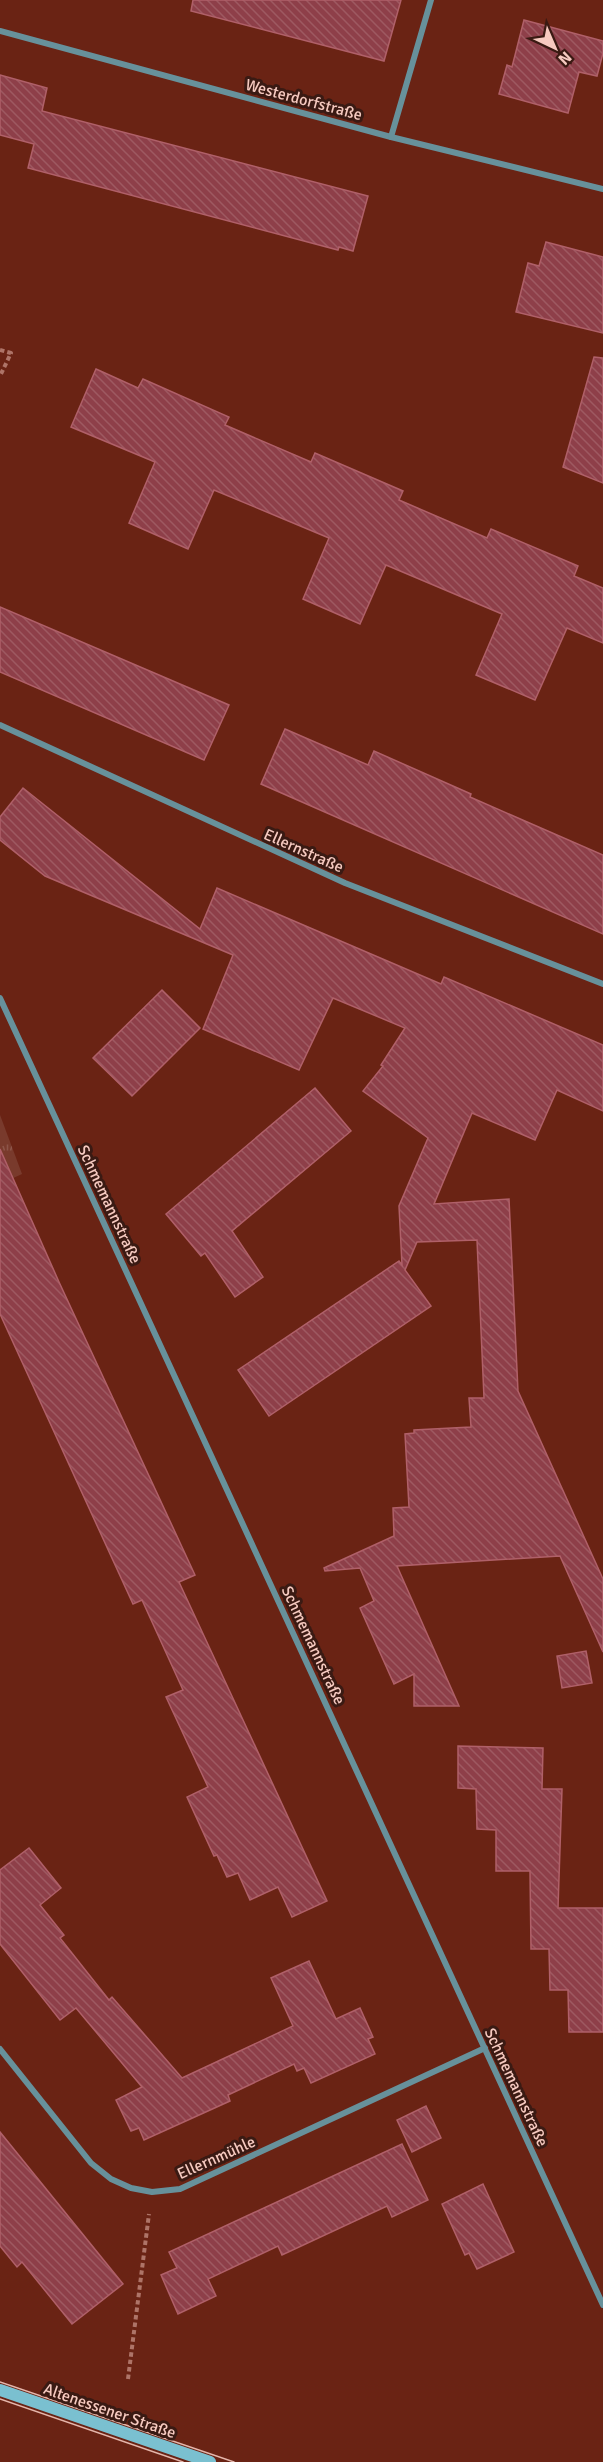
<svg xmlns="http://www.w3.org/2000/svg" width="603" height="2462" font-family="Signika,sans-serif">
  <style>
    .grass { fill: url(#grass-tufts) }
    .building { fill: url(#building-back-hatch); stroke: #b06069; stroke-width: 1.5 }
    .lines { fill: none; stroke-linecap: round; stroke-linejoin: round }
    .path { stroke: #ae7468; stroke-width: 4; stroke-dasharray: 4.5 3; stroke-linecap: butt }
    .minor { stroke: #67919b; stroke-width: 6 }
    .secondary { stroke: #7ac0d0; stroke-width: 12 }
    .tram { stroke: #e5b6ab; stroke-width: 1.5 }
    .labels { text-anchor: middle; stroke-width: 6; stroke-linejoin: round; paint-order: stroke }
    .street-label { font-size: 16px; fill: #f6cac0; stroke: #3a1a13 }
  </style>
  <defs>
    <pattern id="grass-tufts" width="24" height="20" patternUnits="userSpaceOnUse" patternTransform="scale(1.5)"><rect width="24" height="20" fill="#793a2c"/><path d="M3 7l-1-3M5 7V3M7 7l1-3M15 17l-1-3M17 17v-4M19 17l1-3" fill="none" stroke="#8d5549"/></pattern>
    <pattern id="building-back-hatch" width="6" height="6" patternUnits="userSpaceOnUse" patternTransform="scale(1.5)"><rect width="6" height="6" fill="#8e3f49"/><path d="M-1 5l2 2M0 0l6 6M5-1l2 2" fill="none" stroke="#9e5961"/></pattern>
  </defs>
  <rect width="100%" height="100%" fill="#6a2314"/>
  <!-- grass -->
  <polygon class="grass" points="0,1115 22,1174 0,1184"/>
  <!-- building -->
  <g class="building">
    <polygon points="193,0 401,0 384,61 191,11"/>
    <polygon points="524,20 603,41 603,53 597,76 579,72 568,113 499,94 507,65 512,67"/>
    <polygon points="0,75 47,88 42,111 368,196 353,251 339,247 338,250 28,168 34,144 0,135"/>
    <polygon points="546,242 603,257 603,333 516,312 528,263 539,266"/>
    <polygon points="594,357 603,358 603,483 563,467"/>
    <polygon points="96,369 138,388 143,379 229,417 225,425 311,462 315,453 403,491 399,500 487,538 491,529 578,566 574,576 603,588 603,643 567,628 535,700 476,675 502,614 386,565 360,624 303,599 329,538 214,490 188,549 129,523 155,462 71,427"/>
    <polygon points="0,607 229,705 204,760 0,672"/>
    <polygon points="285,729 368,765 374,751 471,794 470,797 603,855 603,934 261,784"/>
    <polygon points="23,788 200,929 217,888 441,984 444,977 603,1045 603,1111 557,1090 535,1140 472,1113 434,1204 509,1199 518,1391 603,1579 603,1652 560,1556 397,1566 459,1706 414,1706 414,1674 394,1684 360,1608 374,1601 360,1568 325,1571 324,1568 394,1536 393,1508 409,1507 405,1434 414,1433 414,1430 471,1427 469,1398 484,1398 477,1240 417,1242 405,1270 431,1306 269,1416 238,1370 399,1261 402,1265 399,1206 428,1138 363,1091 383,1066 381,1065 405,1028 333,998 299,1070 203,1029 233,955 45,876 0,840 0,817"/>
    <polygon points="162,990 200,1028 132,1096 93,1058"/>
    <polygon points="315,1088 351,1131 232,1231 263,1277 235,1297 205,1253 201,1256 166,1214"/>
    <polygon points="0,1149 59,1282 195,1575 179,1582 327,1901 292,1917 278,1887 250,1900 238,1873 227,1877 217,1855 214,1856 187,1797 208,1787 166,1697 183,1690 142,1600 133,1604 0,1314"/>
    <polygon points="586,1651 592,1683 562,1688 557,1656"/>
    <polygon points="458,1746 543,1748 542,1789 562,1789 558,1908 603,1908 603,2032 569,2032 568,1990 550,1990 549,1949 531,1949 530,1871 496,1871 496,1830 477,1829 476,1789 458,1788"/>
    <polygon points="29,1848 61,1888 40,1905 64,1935 60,1938 109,2000 112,1997 182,2078 293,2026 271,1978 309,1961 336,2019 360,2008 373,2037 368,2039 375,2054 311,2083 304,2068 297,2071 294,2064 228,2095 230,2101 144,2140 139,2128 131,2131 116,2100 142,2087 76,2008 60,2020 0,1944 0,1870"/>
    <polygon points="426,2106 441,2138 412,2152 397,2120"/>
    <polygon points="0,2132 123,2284 72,2324 22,2262 17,2267 0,2246"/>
    <polygon points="402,2144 428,2200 392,2217 387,2206 282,2255 278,2246 208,2279 216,2296 178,2314 161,2275 177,2268 169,2252"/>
    <polygon points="483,2184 514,2252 477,2269 469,2253 465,2255 442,2204"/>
  </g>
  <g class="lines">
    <!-- path -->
    <g class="path">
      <polyline points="0,350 11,353 0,376"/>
      <polyline points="128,2379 149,2214"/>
    </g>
    <!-- minor -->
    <g class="minor">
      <polyline points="0,31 391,137 603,189"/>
      <polyline points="391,137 431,0"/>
      <polyline points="0,725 345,883 603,984"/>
      <polyline points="0,998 603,2305"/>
      <polyline points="0,2049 91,2163 111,2179 131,2188 152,2192 180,2189 485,2048"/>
    </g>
    <!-- secondary -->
    <polyline class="secondary" points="0,2390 210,2462"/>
    <!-- tram -->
    <g class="tram">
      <polyline points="0,2382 234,2462"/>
      <polyline points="0,2399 183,2462"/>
    </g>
  </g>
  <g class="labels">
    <!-- street labels -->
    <g class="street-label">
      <text transform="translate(304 99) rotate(15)" y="6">Westerdorfstraße</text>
      <text transform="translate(304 850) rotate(24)" y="6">Ellernstraße</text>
      <text transform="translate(110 1204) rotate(65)" y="6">Schmemannstraße</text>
      <text transform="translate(314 1645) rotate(65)" y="6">Schmemannstraße</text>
      <text transform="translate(517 2087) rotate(65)" y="6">Schmemannstraße</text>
      <text transform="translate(216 2157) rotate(-24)" y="6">Ellernmühle</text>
      <text transform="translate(110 2410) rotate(19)" y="6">Altenessener Straße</text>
    </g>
  </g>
  <!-- north arrow -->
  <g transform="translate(555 48) rotate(136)" stroke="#3a1a13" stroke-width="4.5" paint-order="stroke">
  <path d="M0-4.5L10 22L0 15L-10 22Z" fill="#f6cac0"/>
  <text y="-9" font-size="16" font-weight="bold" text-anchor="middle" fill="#f6cac0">N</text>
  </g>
</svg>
